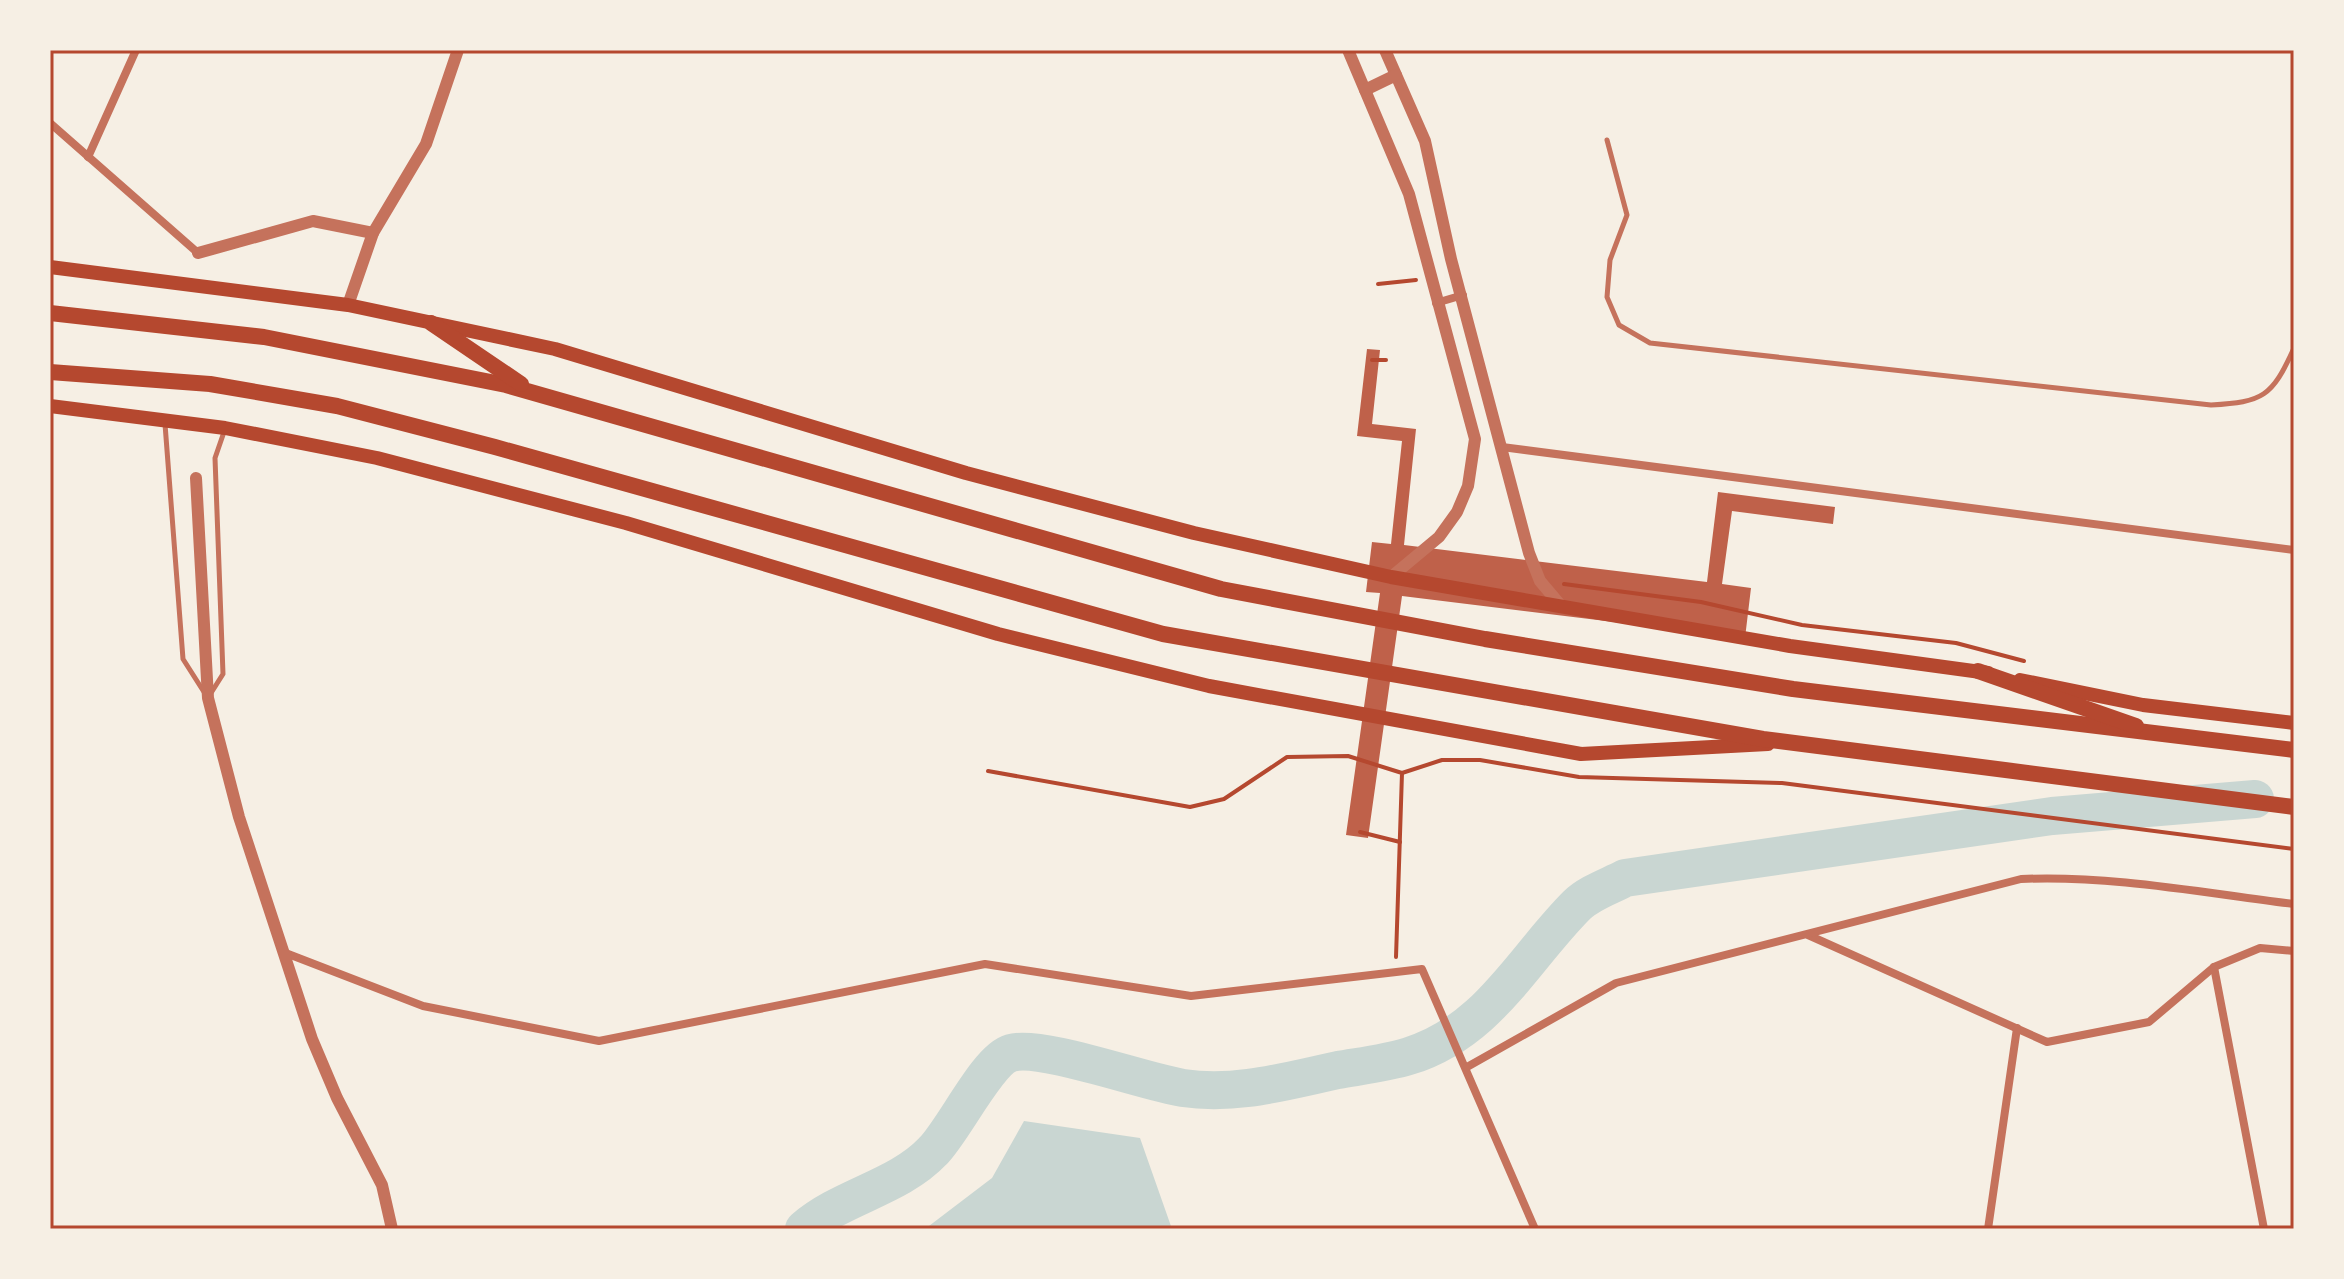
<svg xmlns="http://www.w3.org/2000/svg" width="2344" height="1279" font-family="Manrope,sans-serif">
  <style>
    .water { fill: #c9d6d2 }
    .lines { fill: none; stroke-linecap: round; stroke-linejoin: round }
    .river { stroke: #c9d6d2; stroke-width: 38 }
    .building { fill: #bf614a }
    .path { stroke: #b5482f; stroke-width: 4 }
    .service { stroke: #c5725c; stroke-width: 5 }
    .minor { stroke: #c5725c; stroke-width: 8 }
    .tertiary { stroke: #c5725c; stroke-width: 12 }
    .secondary { stroke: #b5482f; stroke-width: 14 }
    .trunk { stroke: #b5482f; stroke-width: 16 }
    .neatline { fill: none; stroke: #b5482f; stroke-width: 3 }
  </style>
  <rect width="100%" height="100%" fill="#f6efe4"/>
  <!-- water -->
  <polygon class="water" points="1024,1121 1140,1138 1172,1229 925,1229 992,1178"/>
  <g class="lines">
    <!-- river -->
    <path class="river" d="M 804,1229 C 842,1196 898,1188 933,1151 C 954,1130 987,1060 1011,1053 C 1041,1044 1145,1082 1183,1088 C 1236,1096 1286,1081 1338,1070 C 1361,1066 1387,1063 1409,1056 C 1489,1031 1522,960 1577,905 C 1589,893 1610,886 1625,878 L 2052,816 L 2255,799"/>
  </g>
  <!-- building -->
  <polygon class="building" points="1367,349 1380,350 1372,424 1416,429 1404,545 1707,582 1718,492 1835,507 1833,524 1732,511 1722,584 1751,588 1745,638 1402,596 1368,838 1346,835 1380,593 1366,592 1372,542 1391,544 1402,441 1357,436"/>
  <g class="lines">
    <!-- path -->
    <g class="path">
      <polyline points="1378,284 1416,280"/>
      <polyline points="1372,360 1386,360"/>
      <polyline points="1564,584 1701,602 1802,625 1956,643 2024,661"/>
      <polyline points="988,771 1190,807 1224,799 1287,757 1348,756 1402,773 1396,957"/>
      <polyline points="1402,773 1442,760 1480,760 1579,777 1782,783 2294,849"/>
      <polyline points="1360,832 1400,842"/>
    </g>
    <!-- service -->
    <g class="service">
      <path d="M 1607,140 L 1627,215 L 1610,260 L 1607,297 L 1619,325 L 1650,343 L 2211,405 C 2263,402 2272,397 2294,348"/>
      <polyline points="165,424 183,659 204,692"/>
      <polyline points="211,693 223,674 215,458 224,432"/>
    </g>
    <!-- minor -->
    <g class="minor">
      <polyline points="50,123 198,253"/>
      <polyline points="88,157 136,50"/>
      <polyline points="1436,303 1463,295"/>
      <polyline points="1502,447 2294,550"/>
      <polyline points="1808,935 2047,1042 2149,1022 2214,967 2260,948 2294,951"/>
      <polyline points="283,952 423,1006 599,1041 985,964 1191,996 1422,969 1535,1229"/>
      <polyline points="2214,967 2264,1229"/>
      <path d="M 1467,1067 L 1616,983 L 2021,879 C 2112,875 2204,893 2294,904"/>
      <polyline points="1988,1229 2017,1028"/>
    </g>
    <!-- tertiary -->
    <g class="tertiary">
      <polyline points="1348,50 1409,194 1475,439 1468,486 1457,512 1439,537 1391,577"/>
      <polyline points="1385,50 1425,141 1451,259 1529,553 1540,581 1562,607"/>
      <polyline points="1365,90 1396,75"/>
      <polyline points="198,253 313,221 373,233 426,144 458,50"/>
      <polyline points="348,305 373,233"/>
      <polyline points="196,478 208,698 239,817 312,1039 337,1098 382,1185 392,1229"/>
    </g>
    <!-- secondary -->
    <g class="secondary">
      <polyline points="50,267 348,305 555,349 966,473 1194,533 1391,577 1790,646 1988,673"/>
      <polyline points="50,406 225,428 377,458 626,523 998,634 1209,686 1581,754 1768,744"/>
      <polyline points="2020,680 2143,705 2294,723"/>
    </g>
    <!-- trunk -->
    <g class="trunk">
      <polyline points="50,313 264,337 506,385 1221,589 1485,639 1793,689 2294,750"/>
      <polyline points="431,323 521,384"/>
      <polyline points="50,372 210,384 337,406 495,447 1163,634 1763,739 2294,807"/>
      <polyline points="1978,671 2136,726"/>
    </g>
  </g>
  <!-- border -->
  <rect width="2344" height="1279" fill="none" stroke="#f6efe4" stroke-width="104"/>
  <rect x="52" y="52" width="2240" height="1175" class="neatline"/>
</svg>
